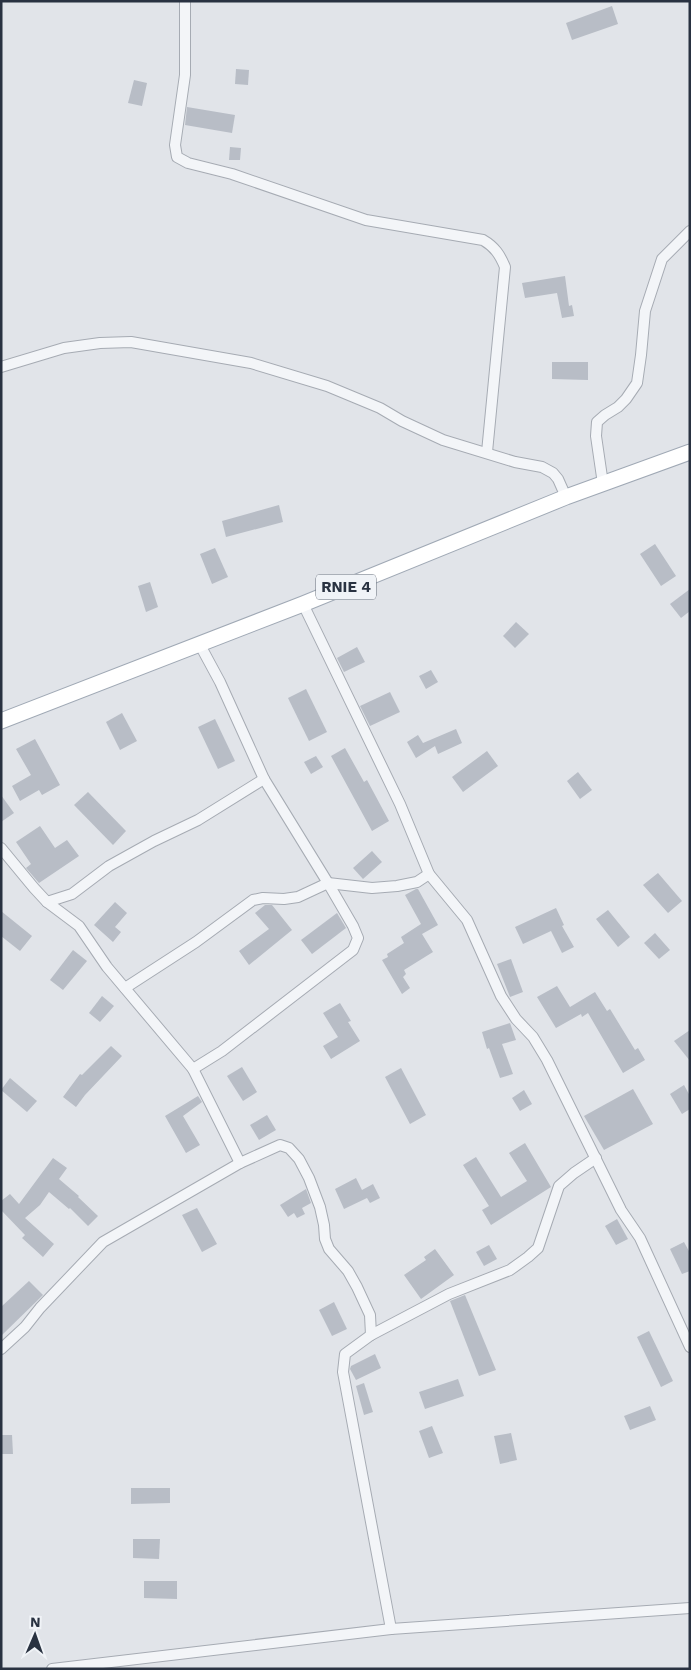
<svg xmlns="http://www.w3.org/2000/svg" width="691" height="1670" font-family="'Work Sans',sans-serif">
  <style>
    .building { fill: #b8bdc6 }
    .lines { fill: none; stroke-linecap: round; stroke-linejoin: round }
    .street-casing { stroke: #a6abb3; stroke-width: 12 }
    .primary-casing { stroke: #a0a9b5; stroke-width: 17 }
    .street { stroke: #f3f5f8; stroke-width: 10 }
    .primary { stroke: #fff; stroke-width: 15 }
    .labels { text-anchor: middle; stroke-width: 5; stroke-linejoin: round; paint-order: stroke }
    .shield { fill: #f0f3f7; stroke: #656c78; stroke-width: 1 }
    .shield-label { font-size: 15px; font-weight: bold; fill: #293241 }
  </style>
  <rect width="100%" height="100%" fill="#e1e4e9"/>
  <!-- building -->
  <g class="building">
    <polygon points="612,6 618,24 572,40 566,23"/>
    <polygon points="236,69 249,70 248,85 235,84"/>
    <polygon points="134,80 147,83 142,106 128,103"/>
    <polygon points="187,107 235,115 232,133 185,125"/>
    <polygon points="230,147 241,148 240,160 229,160"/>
    <polygon points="565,276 569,306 572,305 574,316 562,318 557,293 525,298 522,283"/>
    <polygon points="552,362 588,362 588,380 552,379"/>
    <polygon points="279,505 283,522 226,537 222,521"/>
    <polygon points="655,544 676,576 661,586 640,554"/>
    <polygon points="215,548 228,577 212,584 200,554"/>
    <polygon points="150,582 158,607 146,612 138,586"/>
    <polygon points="690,589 690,611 681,618 670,604"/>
    <polygon points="516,622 529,634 515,648 503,636"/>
    <polygon points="357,647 365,662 344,672 337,658"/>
    <polygon points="431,670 438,682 426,689 419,676"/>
    <polygon points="306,689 327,732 309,741 288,698"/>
    <polygon points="390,692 400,712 370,726 360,706"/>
    <polygon points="122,713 137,741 120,750 106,722"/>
    <polygon points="215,719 235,761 218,769 198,727"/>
    <polygon points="456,729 462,743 438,754 435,746 416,758 407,742 418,735 423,743"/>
    <polygon points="35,739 60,785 42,795 39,790 20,801 12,786 31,775 16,749"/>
    <polygon points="345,748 364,782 367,780 389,821 372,831 331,756"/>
    <polygon points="487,751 498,766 463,792 452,777"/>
    <polygon points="316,756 323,767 311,774 304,762"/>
    <polygon points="578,772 592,790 580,799 567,781"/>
    <polygon points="88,792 126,831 113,845 74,805"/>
    <polygon points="1,795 14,813 1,822"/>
    <polygon points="40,826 55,848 67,840 79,856 39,883 26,868 31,864 16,842"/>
    <polygon points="372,851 382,862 363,879 353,868"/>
    <polygon points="658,873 682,901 668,913 643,885"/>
    <polygon points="416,889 418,889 438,925 422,934 433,952 404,970 406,974 403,977 410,988 402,994 382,960 388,957 387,954 404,943 401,937 421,924 405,895"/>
    <polygon points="115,902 127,913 115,927 121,932 113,942 94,925"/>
    <polygon points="265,905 272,905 292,930 249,965 239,951 269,929 255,913"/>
    <polygon points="556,908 564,925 562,926 574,947 562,953 551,931 523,944 515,927"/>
    <polygon points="608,910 630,937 618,947 596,919"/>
    <polygon points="1,911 32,936 20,951 1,936"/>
    <polygon points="337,913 346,928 312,954 301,940"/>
    <polygon points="655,933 670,950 659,959 644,943"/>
    <polygon points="73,950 87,961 63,990 50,980"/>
    <polygon points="511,959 523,992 510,997 497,964"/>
    <polygon points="557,986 570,1007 595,992 607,1011 610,1009 635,1050 638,1048 645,1060 623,1073 588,1013 582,1017 581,1014 556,1028 537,997"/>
    <polygon points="102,996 114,1006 100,1022 89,1013"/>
    <polygon points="340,1003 351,1021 348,1022 360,1041 331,1059 323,1046 338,1037 323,1013"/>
    <polygon points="510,1023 516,1040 502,1044 513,1074 500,1078 489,1048 487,1049 482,1032"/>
    <polygon points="690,1030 690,1061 674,1041"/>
    <polygon points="111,1046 122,1056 85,1095 76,1107 63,1097 80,1074 82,1075"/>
    <polygon points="242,1067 257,1092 243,1101 227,1076"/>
    <polygon points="401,1068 426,1115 410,1124 385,1077"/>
    <polygon points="10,1078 37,1101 27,1112 1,1090"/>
    <polygon points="684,1085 690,1096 690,1109 682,1114 670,1094"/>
    <polygon points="633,1089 653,1124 604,1150 584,1116"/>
    <polygon points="524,1090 532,1104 520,1111 512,1098"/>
    <polygon points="198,1096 202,1102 183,1116 200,1145 186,1153 165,1116"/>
    <polygon points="267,1115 276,1130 259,1140 250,1125"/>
    <polygon points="525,1143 551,1187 491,1225 482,1210 489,1206 463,1165 476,1157 501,1197 527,1181 509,1153"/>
    <polygon points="53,1158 67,1168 59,1179 79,1196 78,1197 98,1216 88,1226 70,1208 69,1209 49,1192 40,1205 25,1218 54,1244 43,1257 22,1238 25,1235 1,1210 1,1201 10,1194 19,1204"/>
    <polygon points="356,1178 362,1190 373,1184 380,1198 370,1203 367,1198 344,1209 335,1189"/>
    <polygon points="306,1189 311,1203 302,1208 305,1214 297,1218 294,1213 288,1217 280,1205"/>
    <polygon points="197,1208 217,1244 202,1252 182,1215"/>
    <polygon points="617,1219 628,1239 616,1245 605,1226"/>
    <polygon points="684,1242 690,1253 690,1271 682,1274 670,1249"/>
    <polygon points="489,1245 497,1259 484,1266 476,1252"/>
    <polygon points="435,1249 454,1275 421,1299 404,1275 426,1260 424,1257"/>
    <polygon points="29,1281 43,1295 1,1336 1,1307"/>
    <polygon points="465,1295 496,1370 479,1376 450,1301"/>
    <polygon points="334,1302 347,1329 332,1336 319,1310"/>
    <polygon points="649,1331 673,1381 661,1387 637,1337"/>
    <polygon points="375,1354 381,1368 356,1380 350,1369 351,1366"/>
    <polygon points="458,1379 464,1396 425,1409 419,1392"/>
    <polygon points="364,1383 373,1412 364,1415 356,1386"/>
    <polygon points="650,1406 656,1420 630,1430 624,1416"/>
    <polygon points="432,1426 443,1453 429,1458 419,1431"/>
    <polygon points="511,1433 517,1460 500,1464 494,1436"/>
    <polygon points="1,1435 12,1435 13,1454 1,1454"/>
    <polygon points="131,1488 170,1488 170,1503 131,1504"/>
    <polygon points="133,1539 160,1539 159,1559 133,1558"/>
    <polygon points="144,1581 177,1581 177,1599 144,1598"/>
  </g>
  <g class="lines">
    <!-- street casing -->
    <g class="street-casing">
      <g id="street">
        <path d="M 185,1 L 185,75 L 175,145 L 177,157 L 188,163 L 232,174 L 366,220 L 483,240 C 495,247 500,255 505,267 L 487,452"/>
        <polyline points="1,367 64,348 100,343 131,342 251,363 327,386 380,408 402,421 443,440 515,462 542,467 553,473 558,479 566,497"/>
        <polyline points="603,484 596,436 597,422 605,415 618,407 626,399 637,383 641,355 645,311 662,259 690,231"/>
        <polyline points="303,604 400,804 429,874 467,920 501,996 516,1019 533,1037 547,1060 621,1210 640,1238 690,1347"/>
        <polyline points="1,848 34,888 47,902 79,926 107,967 193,1069 240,1163"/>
        <polyline points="47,902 72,894 109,866 154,841 198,820 264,779"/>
        <polyline points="125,988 196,942 253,900 263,898 284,899 298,897 328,883 372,888 397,886 417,882 429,874"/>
        <polyline points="193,1069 222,1051 353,950 358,938 353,926 328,883 264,779 220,682 200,645"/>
        <polyline points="1,1349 25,1327 40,1308 103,1242 240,1163 280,1145 289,1148 299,1159 309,1178 320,1207 324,1225 325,1239 329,1249 348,1271 357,1287 370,1315 371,1335"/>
        <polyline points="391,1629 343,1372 345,1354 371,1335 449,1294 510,1270 528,1257 538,1248 559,1186 574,1173 596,1158"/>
        <polyline points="52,1669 391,1629 690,1608"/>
      </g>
    </g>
    <!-- primary casing -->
    <g class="primary-casing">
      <polyline id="primary" points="1,721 303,604 566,497 690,452"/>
    </g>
    <!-- street -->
    <use href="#street" class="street"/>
    <!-- primary -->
    <use href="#primary" class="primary"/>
  </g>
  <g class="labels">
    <!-- shield labels -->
    <rect class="shield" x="316" y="574.5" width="60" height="25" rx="4"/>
    <g class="shield-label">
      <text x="346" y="592">RNIE 4</text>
    </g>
  </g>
  <!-- border -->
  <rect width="691" height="1670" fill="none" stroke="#293241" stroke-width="5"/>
  <!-- north arrow -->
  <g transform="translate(35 1635) rotate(2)" stroke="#f0f3f7" stroke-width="4" paint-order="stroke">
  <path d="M0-4L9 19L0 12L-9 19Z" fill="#293241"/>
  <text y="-8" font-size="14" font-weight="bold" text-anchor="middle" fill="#293241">N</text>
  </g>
</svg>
